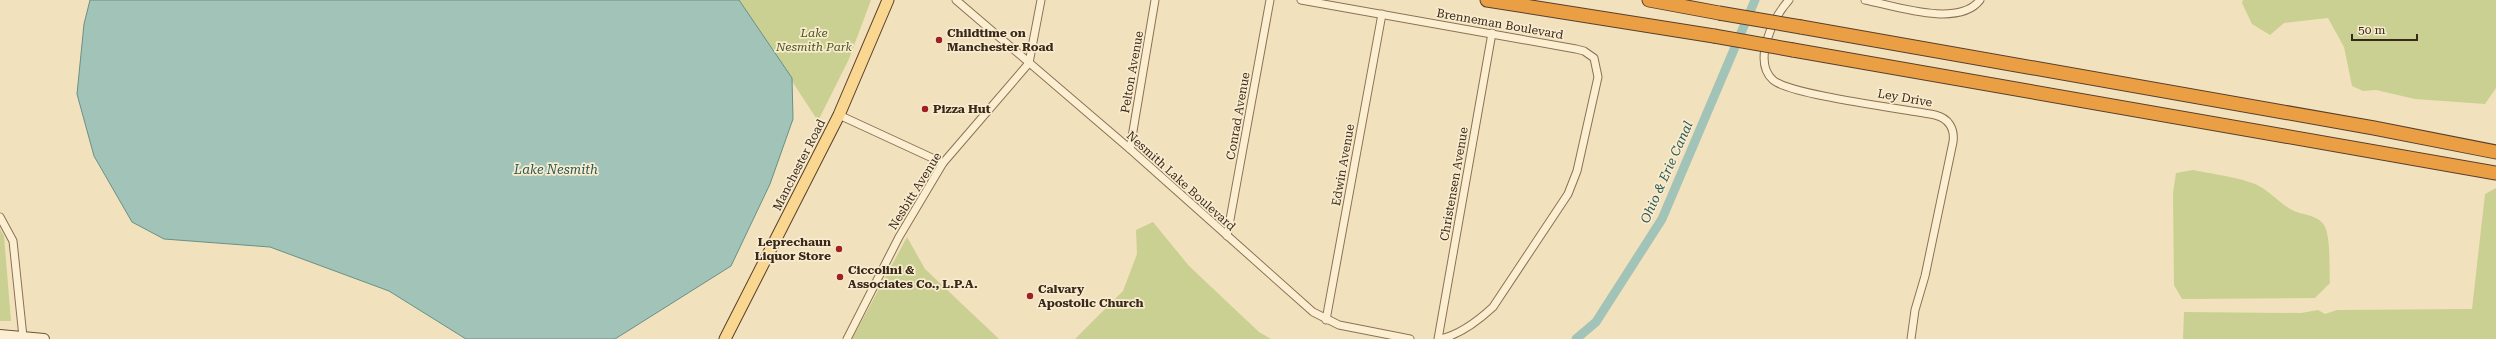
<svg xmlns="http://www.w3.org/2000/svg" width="2496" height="339" font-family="'Roboto Serif',serif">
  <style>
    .green { fill: #cad091 }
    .water { fill: #a1c3b8; stroke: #689186 }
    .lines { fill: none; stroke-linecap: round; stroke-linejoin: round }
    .canal { stroke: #a1c3b8; stroke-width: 9 }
    .street-casing { stroke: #8b7155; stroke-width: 9 }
    .secondary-casing { stroke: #6d5238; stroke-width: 12 }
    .primary-casing { stroke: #583f2a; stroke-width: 13 }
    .highway-casing { stroke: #583f2a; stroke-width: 15 }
    .street { stroke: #fcefd1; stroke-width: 7 }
    .secondary { stroke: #fcefd1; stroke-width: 10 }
    .primary { stroke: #f9d791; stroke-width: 11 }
    .highway { stroke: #ea9f45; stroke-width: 13 }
    .highway-bridge-casing { stroke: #583f2a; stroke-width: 15; stroke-linecap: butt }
    .highway-bridge { stroke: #ea9f45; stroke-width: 13 }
    .poi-dot { fill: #9f2022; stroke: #f8ebce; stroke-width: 1.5 }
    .labels { text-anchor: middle; stroke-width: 3.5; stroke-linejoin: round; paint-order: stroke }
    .street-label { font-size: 12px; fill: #39291b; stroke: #f8ebce }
    .park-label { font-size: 12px; font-style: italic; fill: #4a5720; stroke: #f8ebce }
    .poi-label { font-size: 12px; font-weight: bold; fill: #39291b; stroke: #f8ebce; text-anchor: start }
    .water-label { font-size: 13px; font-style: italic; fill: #295a57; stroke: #f8ebce }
  </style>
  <rect width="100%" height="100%" fill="#f2e1bd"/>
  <!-- green -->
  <g class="green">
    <polygon points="739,0 871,0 849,59 818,121"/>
    <polygon points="2243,0 2496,0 2496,88 2485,104 2415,99 2376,90 2363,91 2352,86 2344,47 2328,18 2284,23 2270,35 2252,24 2242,3"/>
    <path d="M 2193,170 C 2211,174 2245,178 2259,186 C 2272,193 2280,204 2294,211 C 2303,215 2318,215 2324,225 C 2331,236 2329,269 2330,283 L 2315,298 L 2182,299 L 2174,285 L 2173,193 L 2176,173 Z"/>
    <polygon points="2496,188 2496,339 2183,339 2184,312 2301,313 2318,310 2325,314 2337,310 2472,309 2485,194"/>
    <polygon points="1153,222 1189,266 1259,332 1271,339 1075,339 1123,291 1137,254 1136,230"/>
    <polygon points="0,229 4,236 11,321 0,321"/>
    <polygon points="907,237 925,269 999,339 852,339"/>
  </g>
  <!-- water -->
  <polygon class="water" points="90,0 739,0 792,78 793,119 770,184 731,266 615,339 466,339 389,291 270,247 164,239 132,222 94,156 77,94 84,24"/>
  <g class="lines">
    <!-- canal -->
    <polyline class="canal" points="1576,339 1596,322 1662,219 1755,0"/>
    <!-- street casing -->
    <g class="street-casing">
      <g id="street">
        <polyline points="956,0 1130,149 1313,312 1339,325 1410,339"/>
        <path d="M 1301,0 L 1576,49 L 1584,51 L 1594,58 L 1598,77 L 1577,171 L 1568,194 L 1493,307 C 1479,320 1459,335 1440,339"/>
        <path d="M 1789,0 C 1773,18 1752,61 1773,80 C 1790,95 1905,109 1935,115 C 1948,118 1955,128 1953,142 L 1925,276 L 1915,310 L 1911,339"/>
        <path d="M 1865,0 C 1895,6 1959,28 1980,0"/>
        <polyline points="839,115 943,163"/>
        <polyline points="1130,149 1155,0"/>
        <polyline points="0,217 13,241 23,337"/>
        <polyline points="1227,236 1270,0"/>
        <polyline points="1326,320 1382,14"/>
        <polyline points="847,339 899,237 943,163 1029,63 1041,0"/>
        <polyline points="1438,339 1492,33"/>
      </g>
    </g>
    <!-- secondary casing -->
    <g class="secondary-casing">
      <polyline id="secondary" points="0,335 44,339"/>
    </g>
    <!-- primary casing -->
    <g class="primary-casing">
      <polyline id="primary" points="725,339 839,115 888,0"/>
    </g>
    <!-- highway casing -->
    <g class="highway-casing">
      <g id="highway">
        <polyline points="1487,0 1714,36"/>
        <polyline points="1649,0 1719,13"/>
        <polyline points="1801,27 2374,128 2496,152"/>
        <polyline points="1793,50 2496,173"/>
      </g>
    </g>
    <!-- street -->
    <use href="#street" class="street"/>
    <!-- secondary -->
    <use href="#secondary" class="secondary"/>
    <!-- primary -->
    <use href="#primary" class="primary"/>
    <!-- highway -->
    <use href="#highway" class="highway"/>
    <!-- highway-bridge casing -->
    <g class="highway-bridge-casing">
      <g id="highway-bridge">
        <polyline points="1719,13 1801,27"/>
        <polyline points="1714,36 1793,50"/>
      </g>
    </g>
    <!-- highway-bridge -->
    <use href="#highway-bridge" class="highway-bridge"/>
  </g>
  <!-- markers -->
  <g class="poi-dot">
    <circle cx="939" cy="40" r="4"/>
    <circle cx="925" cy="109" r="4"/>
    <circle cx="839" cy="249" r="4"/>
    <circle cx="840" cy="277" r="4"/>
    <circle cx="1030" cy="296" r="4"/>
  </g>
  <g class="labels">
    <!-- street labels -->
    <g class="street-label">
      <text transform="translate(1500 24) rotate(10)" y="4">Brenneman Boulevard</text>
      <text transform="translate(1132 72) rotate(-80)" y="4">Pelton Avenue</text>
      <text transform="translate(1905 98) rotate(10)" y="4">Ley Drive</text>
      <text transform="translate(1238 116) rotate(-80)" y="4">Conrad Avenue</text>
      <text transform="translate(799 165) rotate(-63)" y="4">Manchester Road</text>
      <text transform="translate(1343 165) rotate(-80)" y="4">Edwin Avenue</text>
      <text transform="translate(1181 181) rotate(42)" y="4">Nesmith Lake Boulevard</text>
      <text transform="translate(1454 184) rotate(-80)" y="4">Christensen Avenue</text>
      <text transform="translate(915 191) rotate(-58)" y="4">Nesbitt Avenue</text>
    </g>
    <!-- park labels -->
    <g class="park-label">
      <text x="814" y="37">Lake<tspan x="814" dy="14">Nesmith Park</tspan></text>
    </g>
    <!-- poi labels -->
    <g class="poi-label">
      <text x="947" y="37">Childtime on<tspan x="947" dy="14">Manchester Road</tspan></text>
      <text x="933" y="113">Pizza Hut</text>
      <text x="831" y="246" text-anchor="end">Leprechaun<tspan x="831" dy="14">Liquor Store</tspan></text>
      <text x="848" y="274">Ciccolini &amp;<tspan x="848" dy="14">Associates Co., L.P.A.</tspan></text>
      <text x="1038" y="293">Calvary<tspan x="1038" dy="14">Apostolic Church</tspan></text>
    </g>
    <!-- water labels -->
    <g class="water-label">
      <text x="556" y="174">Lake Nesmith</text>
      <text transform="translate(1666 172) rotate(-66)" y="5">Ohio &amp; Erie Canal</text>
    </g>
  </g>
  <!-- scale -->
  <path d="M2352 34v6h65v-6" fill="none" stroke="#39291b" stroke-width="2"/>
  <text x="2358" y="34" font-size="12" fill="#39291b" stroke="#f8ebce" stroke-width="3" paint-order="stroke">50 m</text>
</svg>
